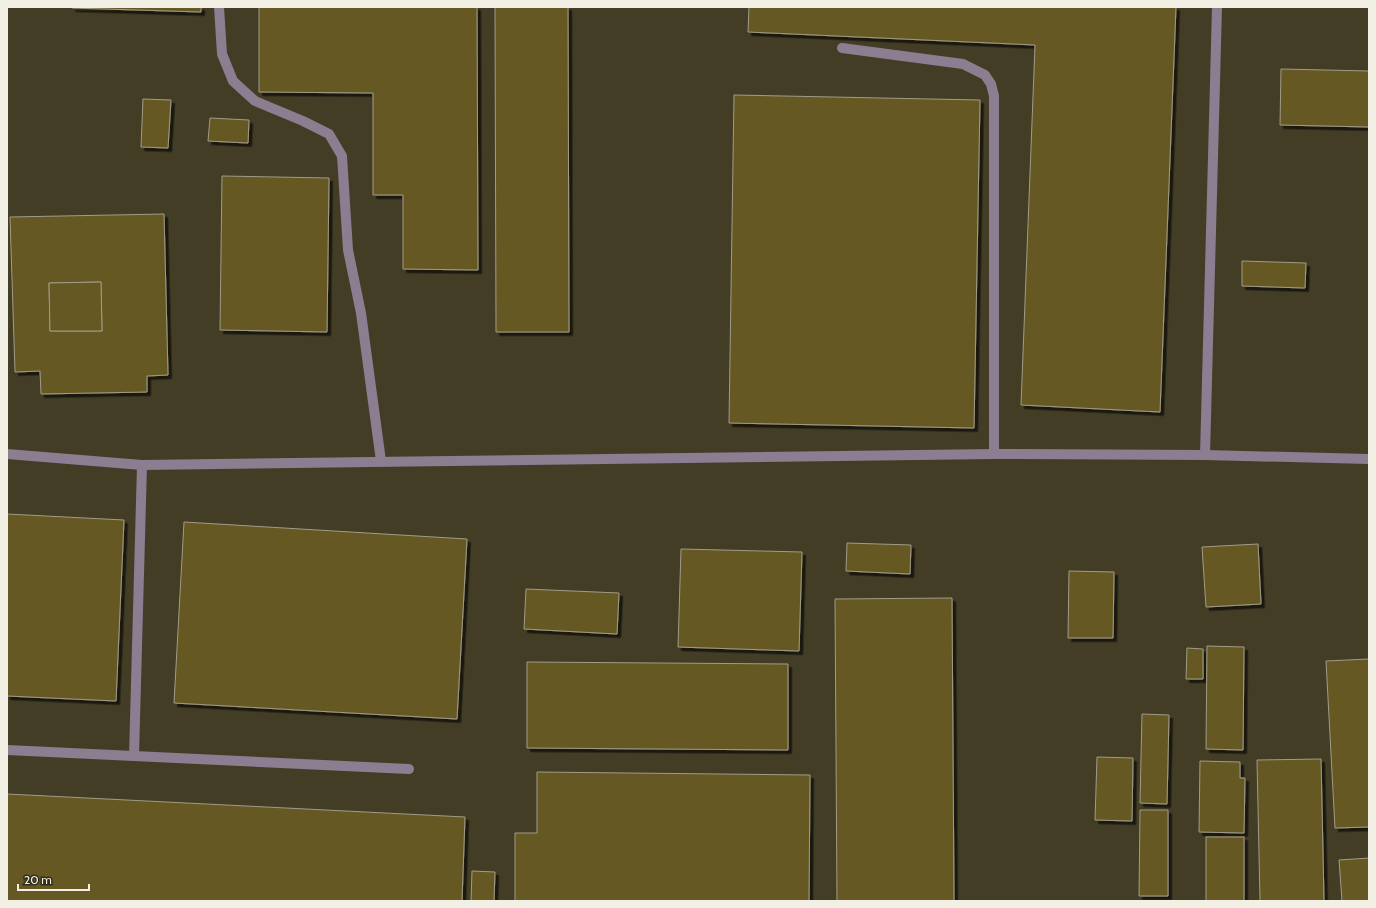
<svg xmlns="http://www.w3.org/2000/svg" width="1376" height="908" font-family="Cabin,sans-serif">
  <style>
    .built { fill: #433d25 }
    .building { fill: #655822; stroke: #a19c88; fill-rule: evenodd; filter: url(#shadow) }
    .lines { fill: none; stroke-linecap: round; stroke-linejoin: round }
    .minor { stroke: #8d7d90; stroke-width: 10 }
  </style>
  <defs>
    <filter id="shadow"><feDropShadow dx="3.5" dy="3.5" stdDeviation="0" flood-color="#0009"/></filter>
  </defs>
  <rect width="100%" height="100%" fill="#3b3726"/>
  <!-- built -->
  <rect class="built" x="7" y="7" width="1362" height="894"/>
  <!-- building -->
  <g class="building">
    <polygon points="72,7 201,7 201,12 72,8"/>
    <polygon points="259,7 477,7 478,270 403,269 403,195 373,195 373,93 259,92"/>
    <polygon points="495,7 568,7 569,332 496,332"/>
    <polygon points="749,7 1176,7 1160,412 1021,405 1035,45 748,32"/>
    <polygon points="1281,69 1369,71 1369,127 1280,125"/>
    <polygon points="734,95 980,100 974,428 729,423"/>
    <polygon points="143,99 171,100 168,148 141,147"/>
    <polygon points="210,118 249,120 248,143 208,141"/>
    <polygon points="222,176 329,178 327,332 220,330"/>
    <path d="M 164,214 L 168,375 L 147,376 L 147,392 L 41,394 L 40,371 L 15,372 L 10,217 ZM 101,282 L 102,331 L 50,331 L 49,283 Z"/>
    <polygon points="1242,261 1306,263 1305,288 1242,286"/>
    <polygon points="101,282 102,331 50,331 49,283"/>
    <polygon points="7,514 124,520 116,701 7,696"/>
    <polygon points="184,522 467,539 457,719 174,703"/>
    <polygon points="847,543 911,545 910,574 846,571"/>
    <polygon points="1258,544 1261,604 1206,607 1202,547"/>
    <polygon points="681,549 802,552 799,651 678,647"/>
    <polygon points="1069,571 1114,572 1113,638 1068,638"/>
    <polygon points="526,589 619,593 617,634 524,629"/>
    <polygon points="952,598 954,901 837,901 835,599"/>
    <polygon points="1207,646 1244,647 1243,750 1206,749"/>
    <polygon points="1187,648 1203,649 1203,679 1186,679"/>
    <polygon points="1369,659 1369,827 1335,828 1326,661"/>
    <polygon points="527,662 788,664 788,750 527,748"/>
    <polygon points="1142,714 1169,715 1167,804 1140,803"/>
    <polygon points="1097,757 1133,758 1132,821 1095,820"/>
    <polygon points="1321,759 1324,901 1260,901 1257,760"/>
    <polygon points="1200,761 1240,762 1240,778 1245,778 1244,833 1199,832"/>
    <polygon points="537,772 810,775 809,901 515,901 515,833 537,833"/>
    <polygon points="7,794 465,817 462,901 7,901"/>
    <polygon points="1140,810 1168,810 1168,896 1139,896"/>
    <rect x="1206" y="837" width="38" height="64"/>
    <polygon points="1369,858 1369,901 1342,901 1339,860"/>
    <polygon points="472,871 495,872 494,901 471,901"/>
  </g>
  <g class="lines">
    <!-- minor -->
    <g class="minor">
      <polyline points="219,7 222,54 233,81 255,101 303,121 329,134 342,156 348,250 361,313 381,461"/>
      <polyline points="842,48 963,64 985,75 991,84 994,96 994,454"/>
      <polyline points="7,454 142,465 994,454 1205,455 1369,459"/>
      <polyline points="1205,455 1217,7"/>
      <polyline points="7,750 409,769"/>
      <polyline points="134,756 142,465"/>
    </g>
  </g>
  <!-- border -->
  <rect width="1376" height="908" fill="none" stroke="#f2f0e5" stroke-width="16"/>
  <!-- scale -->
  <path d="M18 884v6h71v-6" fill="none" stroke="#f2f0e5" stroke-width="2"/>
  <text x="24" y="884" font-size="12" fill="#f2f0e5" stroke="#312d1c" stroke-width="3" paint-order="stroke">20 m</text>
</svg>
